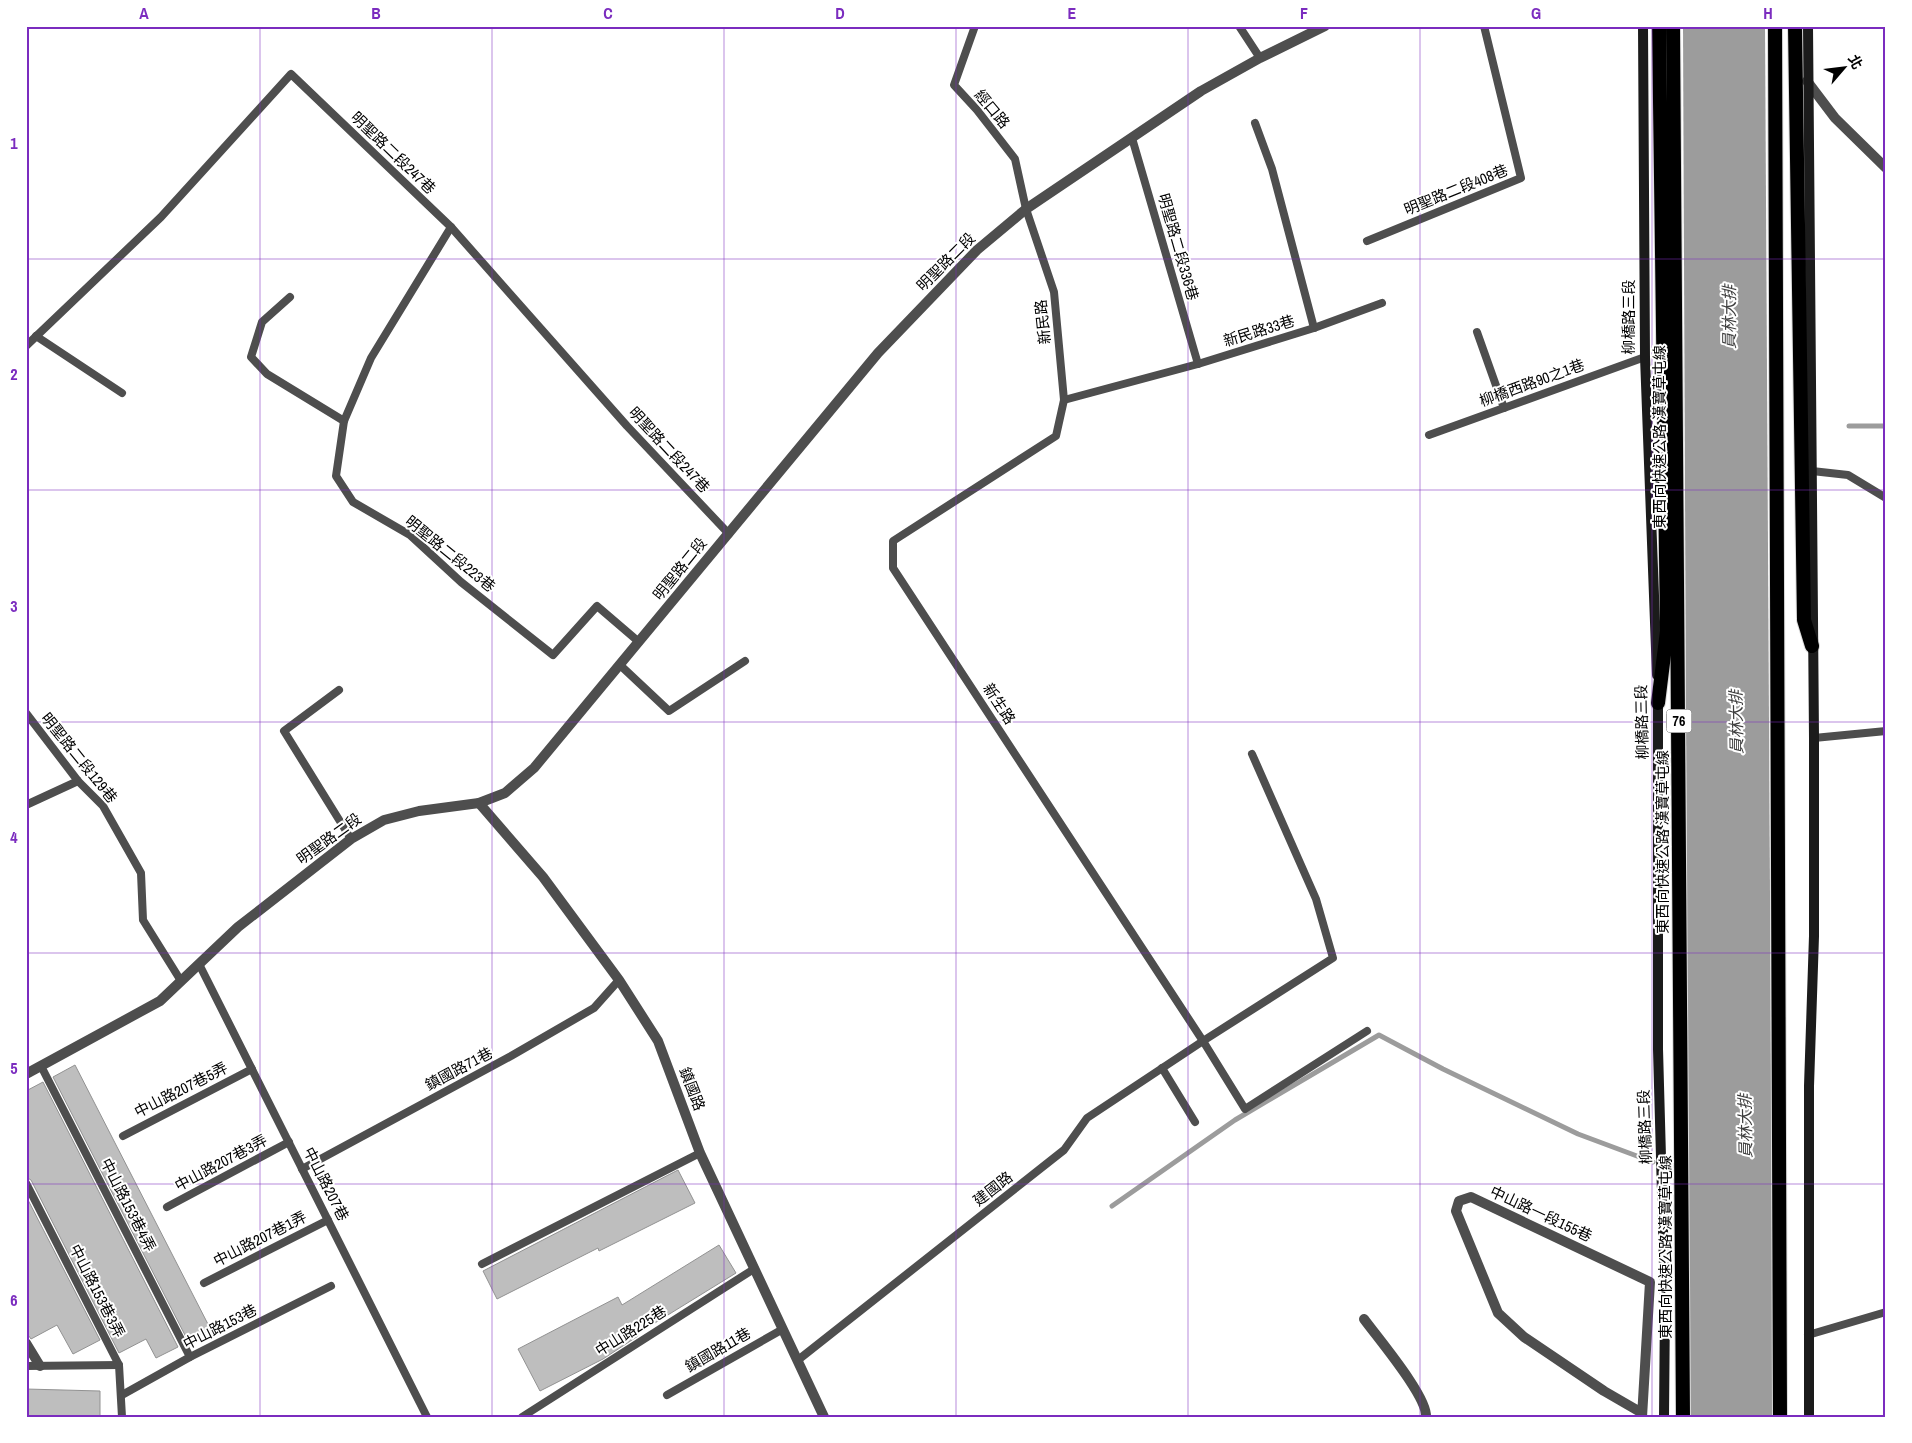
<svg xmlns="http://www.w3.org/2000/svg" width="1912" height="1443" font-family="'Archivo Narrow','Noto Sans TC',sans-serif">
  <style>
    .water { fill: #9c9c9c }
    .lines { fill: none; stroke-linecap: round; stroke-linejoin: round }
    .stream { stroke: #9c9c9c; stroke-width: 5 }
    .building { fill: #bebebe; stroke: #929292 }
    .trunk-casing { stroke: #dbdbdb; stroke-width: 16 }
    .service { stroke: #4e4e4e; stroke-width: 8 }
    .minor { stroke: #4e4e4e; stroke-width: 10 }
    .tertiary { stroke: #4e4e4e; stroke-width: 10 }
    .secondary { stroke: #1b1b1b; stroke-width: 10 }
    .trunk { stroke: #000; stroke-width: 14 }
    .grid { fill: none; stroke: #7b2cbf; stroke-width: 1; stroke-opacity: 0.55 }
    .labels { text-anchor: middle; stroke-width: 4; stroke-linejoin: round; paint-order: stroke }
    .shield { fill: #fff; stroke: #4c4c4c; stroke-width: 1 }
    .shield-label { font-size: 14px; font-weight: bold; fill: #000 }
    .street-label { font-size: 15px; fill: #000; stroke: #fff }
    .water-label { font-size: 16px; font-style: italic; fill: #3d3d3d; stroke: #fff }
    .neatline { fill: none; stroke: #7b2cbf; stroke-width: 2 }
    .grid-label { font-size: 16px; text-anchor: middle; font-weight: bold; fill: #7b2cbf }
  </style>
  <rect width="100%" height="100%" fill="#fff"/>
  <!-- water -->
  <polygon class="water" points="1683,26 1765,26 1773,1417 1689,1417"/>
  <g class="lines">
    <!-- stream -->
    <g class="stream">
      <polyline points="1849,426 1886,426"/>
      <polyline points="1112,1206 1235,1120 1379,1035 1443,1069 1578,1134 1653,1162"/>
    </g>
  </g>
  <!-- building -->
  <g class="building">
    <polygon points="75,1065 211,1330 188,1341 53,1077"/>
    <polygon points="43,1082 178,1347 156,1358 146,1339 119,1353 31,1180 26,1177 26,1091"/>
    <polygon points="678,1170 695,1203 599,1251 598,1248 497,1299 483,1271"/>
    <polygon points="26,1196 100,1340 73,1354 57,1325 31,1339 26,1332"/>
    <polygon points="719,1245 736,1273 637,1334 638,1336 603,1359 540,1391 518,1349 618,1297 622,1305"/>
    <polygon points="26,1389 100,1391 100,1417 26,1417"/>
  </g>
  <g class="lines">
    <!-- trunk casing -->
    <g class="trunk-casing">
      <g id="trunk">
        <polyline points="1673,26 1683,1417"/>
        <polyline points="1775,26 1780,1417"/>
        <polyline points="1795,26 1804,620 1812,646"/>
        <polyline points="1658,703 1667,631 1659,26"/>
      </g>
    </g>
    <!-- service -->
    <g class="service">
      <polyline points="975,26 954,85 977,110 1015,159 1026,209 1054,292 1064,400 1056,436 893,541 893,568 1203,1041 1245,1109 1367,1031"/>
      <polyline points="1239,26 1260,58"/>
      <polyline points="1255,123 1272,169 1314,328"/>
      <polyline points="1132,138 1198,364"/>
      <polyline points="451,227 371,358 344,421 336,476 353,502 410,535 461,582 553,655 597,606 639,642"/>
      <polyline points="1367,241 1521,178 1484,26"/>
      <polyline points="290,297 262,322 251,357 267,374 344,421"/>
      <polyline points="1477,332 1504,408"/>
      <polyline points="36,336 122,393"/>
      <polyline points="26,346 161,217 291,74 451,227 627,426 729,534"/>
      <polyline points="1064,400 1198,364 1314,328 1382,303"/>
      <polyline points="1429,435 1645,357"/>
      <polyline points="1812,471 1848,475 1886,498"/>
      <polyline points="620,665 669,711 745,661"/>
      <polyline points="339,690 284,731 351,839"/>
      <polyline points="26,713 78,781 103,806 141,873 143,920 181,981"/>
      <polyline points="1814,738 1886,731"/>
      <polyline points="26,805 78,781"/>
      <polyline points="199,964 427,1417"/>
      <polyline points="41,1066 190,1357"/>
      <polyline points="1162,1068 1195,1122"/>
      <polyline points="123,1136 252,1069"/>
      <polyline points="302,1169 511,1056 594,1008 619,980"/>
      <polyline points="26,1183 119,1365 122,1417"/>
      <polyline points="167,1207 289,1142"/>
      <polyline points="482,1264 700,1153"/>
      <polyline points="204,1283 328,1220"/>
      <polyline points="1808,1335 1886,1312"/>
      <polyline points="798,1360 1064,1150 1087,1118 1203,1041 1333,958 1316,899 1252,754"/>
      <polyline points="26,1366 119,1365"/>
      <polyline points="122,1395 190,1357 331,1286"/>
      <polyline points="667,1395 783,1329"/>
      <polyline points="522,1417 754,1269"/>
    </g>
    <!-- minor -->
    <g class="minor">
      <polyline points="1807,81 1835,118 1886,168"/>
      <polyline points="479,803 543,877 619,980 658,1041 700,1153 824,1417"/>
      <path d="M 1364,1319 C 1377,1337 1428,1397 1426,1417"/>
      <polyline points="26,1343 40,1366"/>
      <polyline points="1642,1417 1650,1282 1471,1197 1459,1201 1456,1211 1498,1313 1524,1337 1604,1391 1642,1413"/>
    </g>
    <!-- tertiary -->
    <polyline class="tertiary" points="26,1074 160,1001 238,927 351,839 384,820 419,811 479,803 505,793 534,768 878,353 977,250 1026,209 1201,91 1260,58 1325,26"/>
    <!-- secondary -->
    <g class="secondary">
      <polyline points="1643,26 1645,357 1657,675"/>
      <polyline points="1808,26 1814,738 1814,936 1809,1086 1809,1417"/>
      <polyline points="1658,697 1658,1049 1665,1302 1664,1417"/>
    </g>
    <!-- trunk -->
    <use href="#trunk" class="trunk"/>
  </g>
  <!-- grid -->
  <path class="grid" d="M 260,26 L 260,1417M 492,26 L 492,1417M 724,26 L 724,1417M 956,26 L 956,1417M 1188,26 L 1188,1417M 1420,26 L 1420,1417M 1652,26 L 1652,1417M 26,259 L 1886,259M 26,490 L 1886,490M 26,722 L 1886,722M 26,953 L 1886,953M 26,1184 L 1886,1184"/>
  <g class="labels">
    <!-- shield labels -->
    <rect class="shield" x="1666.5" y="709.5" width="25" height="23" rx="4"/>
    <g class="shield-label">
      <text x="1679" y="726">76</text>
    </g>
    <!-- street labels -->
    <g class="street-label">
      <text transform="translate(992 109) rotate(50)" y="5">經口路</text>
      <text transform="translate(393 153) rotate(44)" y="5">明聖路二段247巷</text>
      <text transform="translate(1456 190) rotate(-22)" y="5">明聖路二段408巷</text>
      <text transform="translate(1178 247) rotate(74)" y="5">明聖路二段336巷</text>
      <text transform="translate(946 262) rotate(-45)" y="5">明聖路二段</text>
      <text transform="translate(1629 317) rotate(-90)" y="5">柳橋路三段</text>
      <text transform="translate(1043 322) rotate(-96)" y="5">新民路</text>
      <text transform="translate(1259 331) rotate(-17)" y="5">新民路33巷</text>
      <text transform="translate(1532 383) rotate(-20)" y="5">柳橋西路90之1巷</text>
      <text transform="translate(1660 437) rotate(-90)" y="5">東西向快速公路 漢寶草屯線</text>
      <text transform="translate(669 450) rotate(47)" y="5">明聖路二段247巷</text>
      <text transform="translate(450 554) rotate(39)" y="5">明聖路二段223巷</text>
      <text transform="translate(680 569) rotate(-51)" y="5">明聖路二段</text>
      <text transform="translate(999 704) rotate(57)" y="5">新生路</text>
      <text transform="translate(1642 722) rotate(-91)" y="5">柳橋路三段</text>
      <text transform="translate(79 758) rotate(51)" y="5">明聖路二段129巷</text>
      <text transform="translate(329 839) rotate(-36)" y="5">明聖路二段</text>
      <text transform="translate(1663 842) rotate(-90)" y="5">東西向快速公路 漢寶草屯線</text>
      <text transform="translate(459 1069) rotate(-28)" y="5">鎮國路71巷</text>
      <text transform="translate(692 1089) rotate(69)" y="5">鎮國路</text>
      <text transform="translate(181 1090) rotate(-27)" y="5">中山路207巷5弄</text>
      <text transform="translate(1645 1127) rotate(-92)" y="5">柳橋路三段</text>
      <text transform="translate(221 1163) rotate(-28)" y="5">中山路207巷3弄</text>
      <text transform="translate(326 1184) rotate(63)" y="5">中山路207巷</text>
      <text transform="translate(993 1189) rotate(-38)" y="5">建國路</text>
      <text transform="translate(128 1205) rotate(63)" y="5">中山路153巷4弄</text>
      <text transform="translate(1541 1214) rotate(25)" y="5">中山路一段155巷</text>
      <text transform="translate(260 1239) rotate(-27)" y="5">中山路207巷1弄</text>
      <text transform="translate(1666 1247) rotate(-90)" y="5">東西向快速公路 漢寶草屯線</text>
      <text transform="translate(97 1291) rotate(63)" y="5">中山路153巷3弄</text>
      <text transform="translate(220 1327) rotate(-27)" y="5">中山路153巷</text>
      <text transform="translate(631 1331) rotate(-32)" y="5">中山路225巷</text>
      <text transform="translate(718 1350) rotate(-30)" y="5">鎮國路11巷</text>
    </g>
    <!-- water labels -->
    <g class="water-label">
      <text transform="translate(1729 317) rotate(-90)" y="6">員林大排</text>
      <text transform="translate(1736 722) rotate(-91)" y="6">員林大排</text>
      <text transform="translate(1745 1126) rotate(-91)" y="6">員林大排</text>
    </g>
  </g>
  <!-- border -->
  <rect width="1912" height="1443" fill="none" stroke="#ffffff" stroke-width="55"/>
  <!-- north arrow -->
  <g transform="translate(1844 68) rotate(62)" stroke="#ffffff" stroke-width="4" paint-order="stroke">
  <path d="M0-4L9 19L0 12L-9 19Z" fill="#000000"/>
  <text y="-8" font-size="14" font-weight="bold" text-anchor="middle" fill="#000000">北</text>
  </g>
  <rect x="28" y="28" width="1856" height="1388" class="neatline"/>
  <g class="grid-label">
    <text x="144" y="19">A</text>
    <text x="376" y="19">B</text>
    <text x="608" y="19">C</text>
    <text x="840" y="19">D</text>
    <text x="1072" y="19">E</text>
    <text x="1304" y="19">F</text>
    <text x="1536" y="19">G</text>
    <text x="1768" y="19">H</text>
    <text x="14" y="149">1</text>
    <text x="14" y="380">2</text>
    <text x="14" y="612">3</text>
    <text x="14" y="843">4</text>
    <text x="14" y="1074">5</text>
    <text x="14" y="1306">6</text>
  </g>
</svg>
